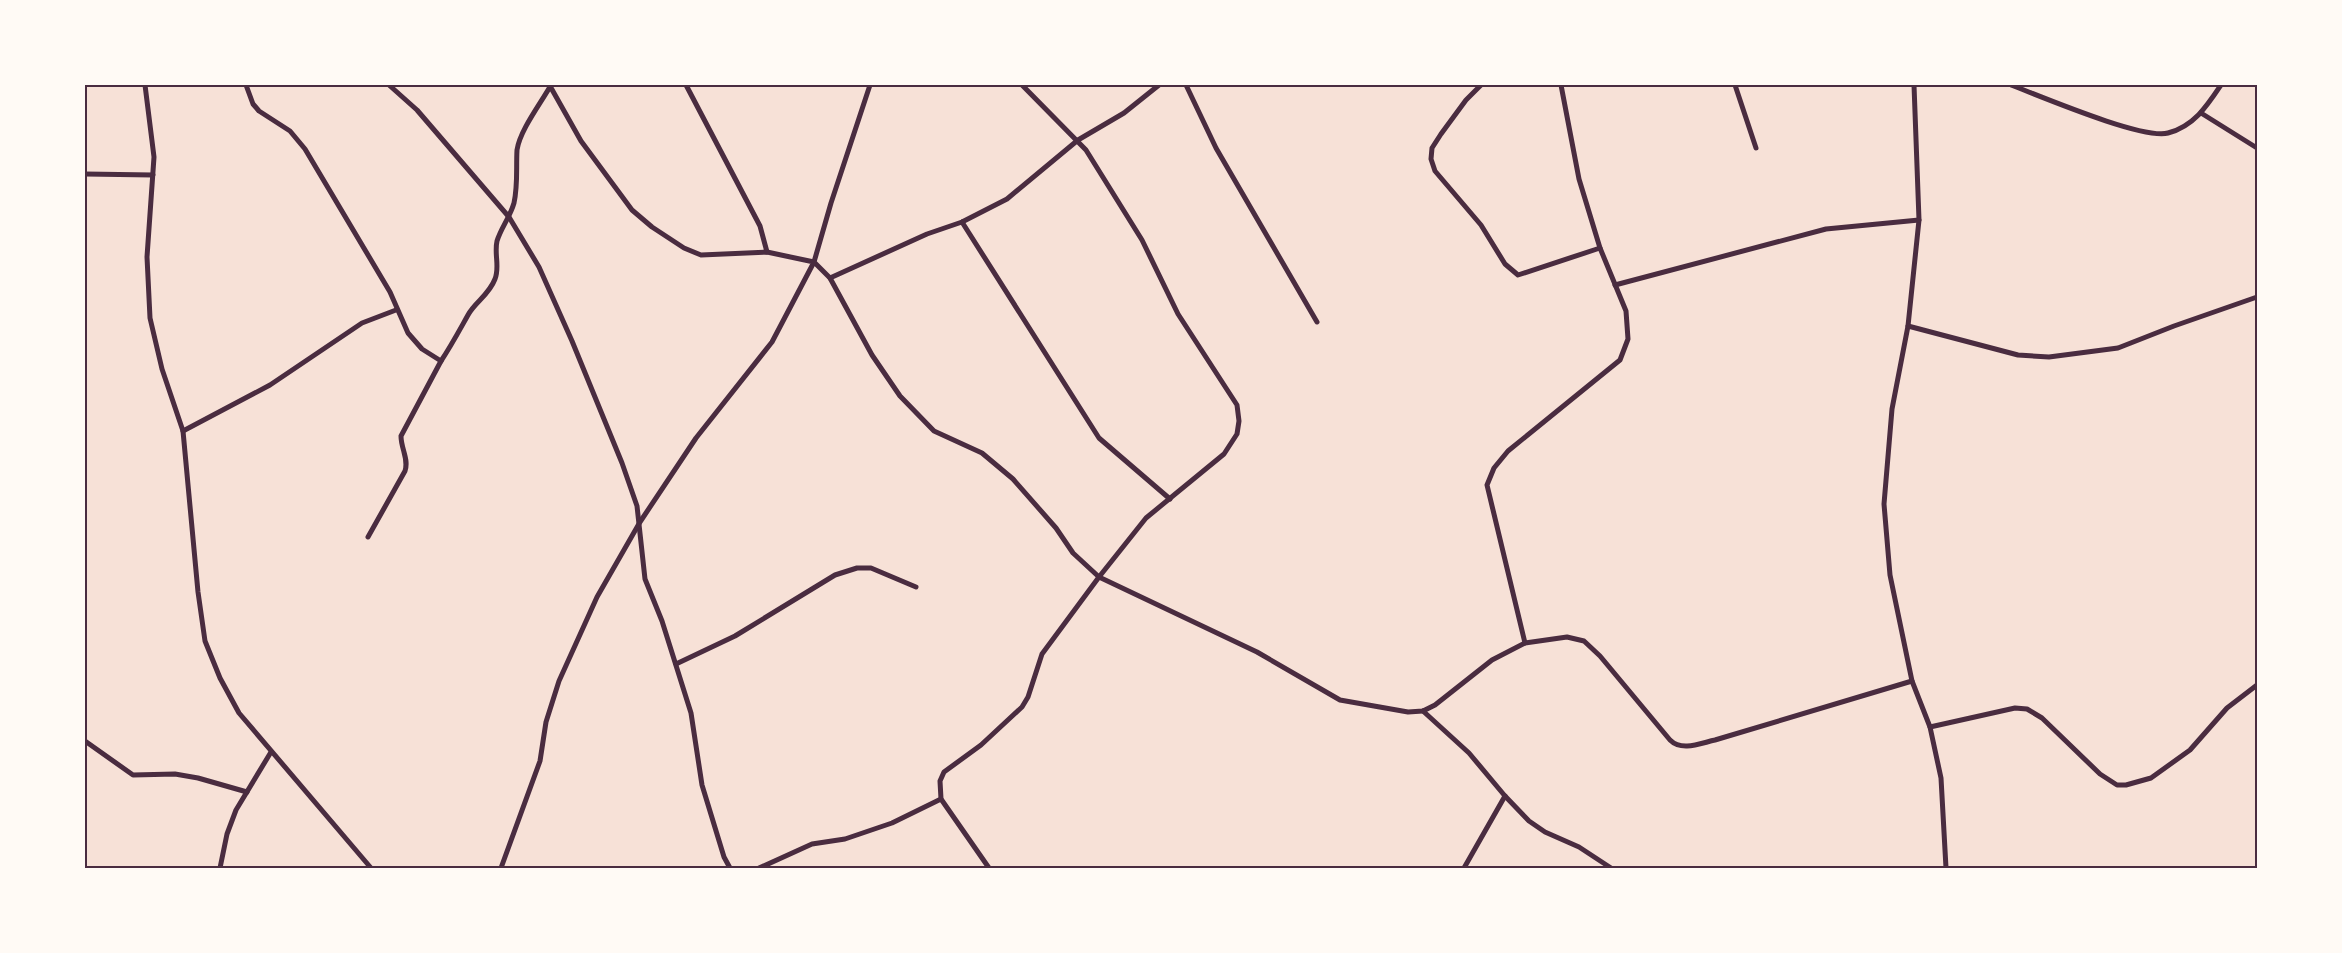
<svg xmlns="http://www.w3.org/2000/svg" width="2342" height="953" font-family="Figtree,sans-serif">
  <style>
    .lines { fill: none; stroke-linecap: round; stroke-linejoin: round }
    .minor { stroke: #4a2c40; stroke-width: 5 }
    .neatline { fill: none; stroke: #4a2c40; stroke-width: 2 }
  </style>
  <rect width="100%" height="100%" fill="#f7e1d7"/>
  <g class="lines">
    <!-- minor -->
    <g class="minor">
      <polyline points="145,85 154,157 147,257 150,318 162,369 183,431 198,592 205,641 220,678 239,713 371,868"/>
      <path d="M 246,85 L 253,104 L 259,111 L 290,131 L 305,149 L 390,292 L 408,333 L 422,349 L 441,361 C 451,346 459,331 468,315 C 475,302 489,295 495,279 C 500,267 494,254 497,241 C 501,228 510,217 514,203 C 518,185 516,168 517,150 C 520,130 541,103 551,85"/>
      <polyline points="389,85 417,110 509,217 539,267 572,341 622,463 637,506 645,579 662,621 691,713 702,785 724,857 730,868"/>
      <polyline points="686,85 760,226 767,252"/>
      <path d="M 870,85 L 831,203 L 814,262 L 830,278 L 872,355 L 900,396 L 934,431 L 982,453 L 1013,479 L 1056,528 L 1073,553 L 1099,577 L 1257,652 L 1340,700 L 1408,712 L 1423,711 L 1435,705 L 1492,660 L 1525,643 L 1567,637 L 1584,641 L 1600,656 L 1670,740 C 1682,752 1701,743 1715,740 L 1912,681"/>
      <polyline points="1186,85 1216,148 1317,322"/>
      <polyline points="1481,85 1466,100 1441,134 1432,148 1431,159 1435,171 1481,225 1505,264 1518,275 1600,248"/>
      <polyline points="1735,85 1756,148"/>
      <polyline points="1914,85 1919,220 1908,326 1892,409 1884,504 1890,575 1912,681 1930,727 1941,778 1946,868"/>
      <path d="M 2011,85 C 2040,96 2143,140 2168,133 C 2194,126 2207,106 2221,85"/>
      <polyline points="2201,113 2257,148"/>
      <polyline points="85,174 153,175"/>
      <polyline points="962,222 1099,438 1170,499"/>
      <polyline points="830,278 927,234 962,222 1007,199 1078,140 1124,113 1159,85"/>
      <polyline points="1615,285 1826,229 1919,220"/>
      <polyline points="1908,326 2018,355 2049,357 2118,348 2174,326 2257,297"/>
      <polyline points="183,431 270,385 362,323 396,310"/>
      <path d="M 368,537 L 405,471 C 409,459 401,449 401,436 L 441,361"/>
      <polyline points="1525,643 1487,485 1494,468 1508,451 1620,360 1628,339 1626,311 1600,248 1579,179 1561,85"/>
      <polyline points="676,664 735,636 835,575 857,568 871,568 916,587"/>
      <polyline points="1423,711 1469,753 1505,796 1529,821 1545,832 1579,847 1611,868"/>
      <polyline points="1930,727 2015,708 2027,709 2042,718 2100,774 2117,785 2126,785 2151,778 2190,750 2227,708 2257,685"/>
      <polyline points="85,741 133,775 175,774 198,778 247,792"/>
      <polyline points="220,868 227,834 236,810 271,752"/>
      <polyline points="501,868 540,761 546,722 559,681 597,597 640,522 696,438 772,342 814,262 767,252 701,255 684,248 652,227 632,210 581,141 550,86"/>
      <polyline points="759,868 812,844 845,839 892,823 941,799"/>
      <polyline points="989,868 941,799 940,781 944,772 981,745 1022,707 1028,697 1042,654 1099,577 1146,518 1224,454 1237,434 1239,421 1237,405 1178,314 1142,240 1086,150 1022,85"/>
      <polyline points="1464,868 1505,796"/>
    </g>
  </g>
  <!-- border -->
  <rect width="2342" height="953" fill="none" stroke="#fffaf5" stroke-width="172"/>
  <rect x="86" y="86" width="2170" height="781" class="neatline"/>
</svg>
